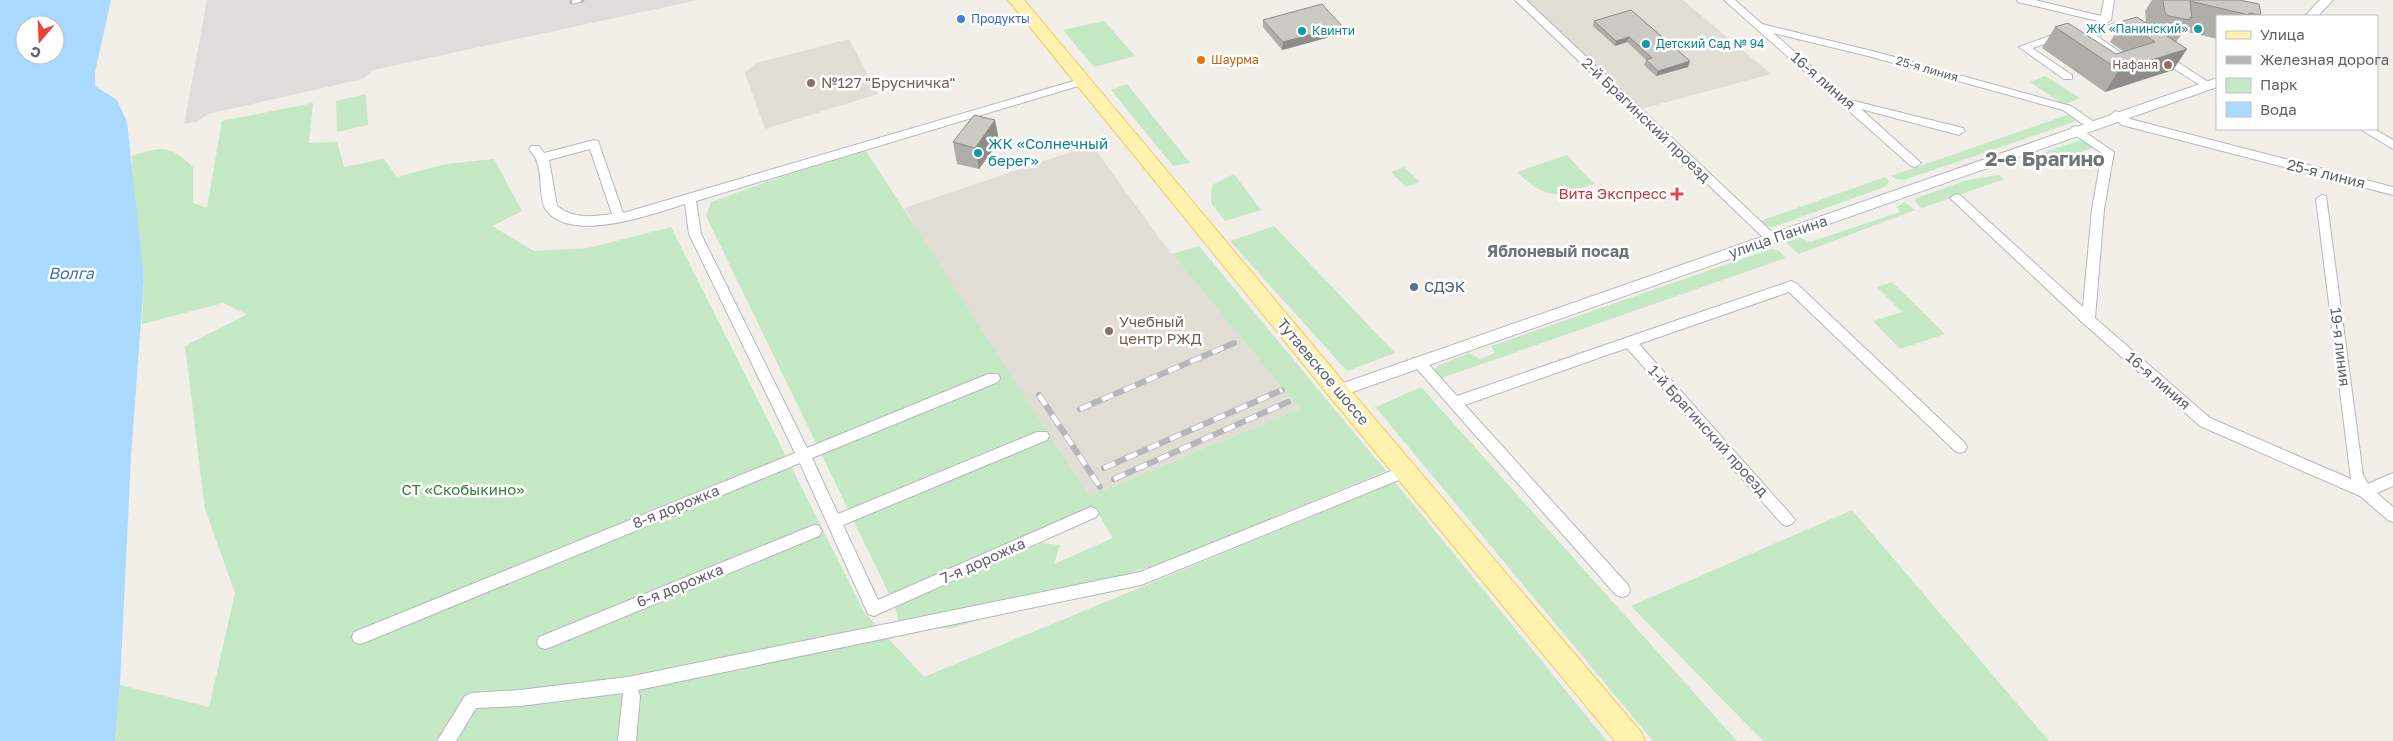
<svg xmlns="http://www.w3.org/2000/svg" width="2393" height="741" font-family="'Golos Text',sans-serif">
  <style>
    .industrial { fill: #e0deda }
    .education { fill: #e1ded6 }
    .green { fill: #c5e8c5 }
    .water { fill: #aadaff; fill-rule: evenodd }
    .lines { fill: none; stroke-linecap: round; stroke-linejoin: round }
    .minor-casing { stroke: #b5b8bc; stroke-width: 2 }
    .tertiary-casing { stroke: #b5b8bc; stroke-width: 2 }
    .primary-casing { stroke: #f2c960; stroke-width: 2 }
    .minor { fill: #fff; fill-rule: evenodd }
    .tertiary { fill: #fff; fill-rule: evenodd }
    .primary { fill: #fff2af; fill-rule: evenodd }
    .rail-far1-casing { stroke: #b6b7b8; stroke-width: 5 }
    .rail-casing { stroke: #b6b7b8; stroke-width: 6 }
    .rail-far1 { stroke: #fff; stroke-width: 3; stroke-dasharray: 9; stroke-linecap: butt }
    .rail { stroke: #fff; stroke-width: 4.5; stroke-dasharray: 12; stroke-linecap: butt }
    .wall { fill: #afaea9 }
    .shaded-wall { fill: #8f8d8a }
    .building { fill: #cccac5; stroke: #8f8d8a }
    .shop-dot { fill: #3f7fe0; stroke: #fff; stroke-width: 2 }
    .culture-dot { fill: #0f9aa8; stroke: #fff; stroke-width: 2 }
    .food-dot { fill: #e8710a; stroke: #fff; stroke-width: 2 }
    .education-dot { fill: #8d6e63; stroke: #fff; stroke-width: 2 }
    .health-dot { fill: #e0444e; stroke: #fff; stroke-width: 2 }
    .service-dot { fill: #5c6f8a; stroke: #fff; stroke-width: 2 }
    .labels { text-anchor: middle; stroke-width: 5; stroke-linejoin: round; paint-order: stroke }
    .far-shop-label { font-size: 12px; fill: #366cbe; stroke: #fff; text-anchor: start }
    .far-culture-label { font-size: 12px; fill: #0d838f; stroke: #fff; text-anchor: start }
    .far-food-label { font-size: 12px; fill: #c56008; stroke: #fff; text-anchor: start }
    .far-education-label { font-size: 12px; fill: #785e54; stroke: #fff; text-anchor: end }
    .far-street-label { font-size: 12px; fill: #5f6368; stroke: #fff }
    .street-label { font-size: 15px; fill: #5f6368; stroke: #fff }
    .education-label { font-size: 15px; fill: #785e54; stroke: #fff; text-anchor: start }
    .culture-label { font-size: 15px; fill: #0d838f; stroke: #fff; text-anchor: start }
    .health-label { font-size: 15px; fill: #be3a42; stroke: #fff; text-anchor: end }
    .service-label { font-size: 15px; fill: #4e5e75; stroke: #fff; text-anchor: start }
    .park-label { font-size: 15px; fill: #348238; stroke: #fff }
    .neighbourhood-label { font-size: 16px; font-weight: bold; fill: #70757a; stroke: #fff }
    .water-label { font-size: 16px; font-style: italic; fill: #4174aa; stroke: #fff }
    .district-label { font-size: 20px; font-weight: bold; fill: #70757a; stroke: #fff }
  </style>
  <rect width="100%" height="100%" fill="#f1efe8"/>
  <!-- industrial -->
  <polygon class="industrial" points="207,0 698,0 373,70 363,79 208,114 196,122 184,124"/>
  <!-- education -->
  <g class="education">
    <polygon points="1525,0 1683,0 1771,74 1641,109"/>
    <polygon points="849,39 878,94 765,129 745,73 756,63"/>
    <polygon points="1092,145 1163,243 1300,409 1089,496 928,248 904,208"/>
  </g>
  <!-- green -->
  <g class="green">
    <polygon points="1104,21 1135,56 1094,67 1063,30"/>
    <polygon points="2045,76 2080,98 2064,105 2030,82"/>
    <polygon points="1127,84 1190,163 1173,166 1111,90"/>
    <polygon points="366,94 368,125 337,132 336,101"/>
    <path d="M 313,103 L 309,143 L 337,142 L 344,167 L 384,159 L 397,177 L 446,164 L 494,159 L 522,211 L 492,226 L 534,251 L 588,248 L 671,227 L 864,612 L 924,677 L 1395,482 L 1607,741 L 115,741 L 120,685 L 209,707 L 235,593 L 205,509 L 185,346 L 247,314 L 223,303 L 142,324 L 144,279 L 133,188 L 132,156 C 162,146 171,145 193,167 L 193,203 L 207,208 L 222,121 Z"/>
    <polygon points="2070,114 2075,119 2074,122 1904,180 1896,179 1891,176"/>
    <polygon points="2081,140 2095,147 2040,166 2033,161 2050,150"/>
    <polygon points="866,151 1089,496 1300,409 1172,254 1199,246 1386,471 1165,562 953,628 900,630 895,607 1041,543 1060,545 1054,564 1113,538 1097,511 893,602 706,216 711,202 795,172"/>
    <path d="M 1567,155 L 1594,184 C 1557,197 1547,201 1517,172 Z"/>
    <polygon points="1404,167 1420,182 1406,187 1391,172"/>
    <polygon points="1234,174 1261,210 1225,221 1211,203 1212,185"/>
    <polygon points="1999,175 2004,179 1922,208 1915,202 1916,198 1967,180"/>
    <polygon points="1885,177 1889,181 1887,186 1773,227 1766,226 1760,221"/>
    <polygon points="1904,202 1915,210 1799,254 1783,240 1796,236 1810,242 1900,212 1897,207"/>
    <polygon points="1274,226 1395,353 1347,371 1230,241"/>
    <polygon points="1771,249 1779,251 1786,258 1436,380 1433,371 1439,365 1469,353 1480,359 1495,353 1491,346"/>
    <polygon points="1892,282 1945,334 1900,349 1873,321 1902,312 1877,287"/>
    <polygon points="1421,387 1737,741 1653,741 1372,403 1376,407"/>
    <polygon points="1852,510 2049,741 1763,741 1631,606"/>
  </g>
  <!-- water -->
  <path class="water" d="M 0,0 L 111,0 L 95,72 L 95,86 L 117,100 L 127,122 L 144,279 L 131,457 L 120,685 L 115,741 L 0,741 ZM 25,25 L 55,25 L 55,55 L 25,55 Z"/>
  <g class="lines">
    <!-- minor casing -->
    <g class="minor-casing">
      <g id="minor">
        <polygon points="1515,0 1526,0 1776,236 1778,239 1776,242 1768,242"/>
        <polygon points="1724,0 1735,0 1762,24 1876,52 2071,106 2097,124 2091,128 2087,127 2063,110 1868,56 1773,33 1850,100 1963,128 1965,131 1959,135 1861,109 1921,163 1915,167 1911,166"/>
        <polygon points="2017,0 2035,0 2101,16 2104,0 2114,0 2111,20 2106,23 2018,2"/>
        <polygon points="2115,23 2140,39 2139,41 2131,41 2114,30 2097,36 2124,55 2108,62 2100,62 2100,58 2111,54 2084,35"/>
        <polygon points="2055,34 2069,42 2064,45 2054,41 2032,48 2072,75 2072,79 2064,79 2019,47"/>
        <polygon points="2161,53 2165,54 2213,85 2207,88 2203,87 2157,58 2157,54"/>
        <path d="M 1084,78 L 1088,79 L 1088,83 L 696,201 L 701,234 L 807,448 L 988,374 L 998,374 L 1000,378 L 998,382 L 812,458 L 838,514 L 1037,432 L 1047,432 L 1049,436 L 1047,440 L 843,525 L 878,600 L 1086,509 L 1091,507 L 1096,509 L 1099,513 L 1096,517 L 874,616 L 868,614 L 800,463 L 366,642 L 360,644 L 354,642 L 352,637 L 354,632 L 795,453 L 689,234 L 685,204 C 653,214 571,244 546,210 C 539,200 542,174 537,162 C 536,157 532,153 529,149 L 531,146 L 539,146 L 544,153 L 594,140 L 598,141 L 623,213 ZM 590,149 L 612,214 C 591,217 574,219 557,206 L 549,160 Z"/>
        <polygon points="2116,111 2130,119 2393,187 2393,195 2122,125 2110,115"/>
        <polygon points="2076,126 2114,152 2104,209 2095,318 2210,418 2351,479 2316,199 2322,195 2326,196 2363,475 2368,484 2393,473 2393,486 2377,493 2393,507 2393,522 2388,520 2360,496 2200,426 2083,323 1950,198 1956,194 1960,195 2083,307 2092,209 2102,153 2072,133 2070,130 2072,127"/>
        <polygon points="2360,129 2374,129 2393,140 2393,149"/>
        <polygon points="1791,281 1796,283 1965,443 1967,447 1965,451 1960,453 1955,451 1789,292 1639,344 1792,516 1795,520 1792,524 1787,526 1782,524 1627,348 1465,405 1628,585 1630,590 1628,595 1622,597 1616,595 1411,362 1413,358 1423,358 1457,396"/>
        <polygon points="1406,465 1411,467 1413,471 1411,475 1141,585 638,690 640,696 636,741 618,741 623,693 520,706 476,708 456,741 437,741 465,696 471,693 520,690 628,677 1140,572"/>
        <polygon points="814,525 819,526 822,531 819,536 551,647 545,649 539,647 537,642 539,637"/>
      </g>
    </g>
    <!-- tertiary casing -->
    <g class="tertiary-casing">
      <g id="tertiary">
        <polygon points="2320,0 2333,0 2318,16 2305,16"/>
        <polygon points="2217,78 2217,87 1344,395 1338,397 1332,395 1330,391 1332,387"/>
      </g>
    </g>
    <!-- primary casing -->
    <g class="primary-casing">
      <polygon id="primary" points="1008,0 1024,0 1346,385 1641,732 1645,741 1615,741 1330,397"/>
    </g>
    <!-- minor -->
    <use href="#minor" class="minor"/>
    <!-- tertiary -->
    <use href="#tertiary" class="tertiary"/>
    <!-- primary -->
    <use href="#primary" class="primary"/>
    <!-- rail-far1 casing -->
    <g class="rail-far1-casing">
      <polyline id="rail-far1" points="572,2 582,0"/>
    </g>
    <!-- rail casing -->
    <g class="rail-casing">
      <g id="rail">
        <polyline points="1039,395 1100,487"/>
        <polyline points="1080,409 1234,343"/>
        <polyline points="1104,468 1282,390"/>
        <polyline points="1114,479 1288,402"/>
      </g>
    </g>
    <!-- rail-far1 -->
    <use href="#rail-far1" class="rail-far1"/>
    <!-- rail -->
    <use href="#rail" class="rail"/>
  </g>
  <!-- wall -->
  <g class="wall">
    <polygon points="2152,0 2239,0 2261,15 2260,16 2217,16 2217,39 2184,31 2176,42 2187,49 2173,70 2105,92 2042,48 2055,27 2116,54 2124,52 2110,42 2123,21 2146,23 2145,11"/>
    <polygon points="1263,20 1341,34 1282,50 1263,27"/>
    <polygon points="1594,21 1690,61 1688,67 1656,76 1644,65 1646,60 1627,42 1615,46 1593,26"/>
    <polygon points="995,120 999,141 979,169 957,164 953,142"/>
  </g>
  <!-- shaded-wall -->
  <g class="shaded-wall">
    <polygon points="1342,26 1341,34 1282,50 1283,42"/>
    <polygon points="1629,37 1627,42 1615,46 1616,41"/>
    <polygon points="2187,49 2173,70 2105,92 2119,70"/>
    <polygon points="1690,61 1688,67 1656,76 1658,71"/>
    <polygon points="995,120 999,141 979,169 975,148"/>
  </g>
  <!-- building -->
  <g class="building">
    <polygon points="2163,0 2239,0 2259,4 2261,15 2249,13 2249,15 2190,1 2192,18 2190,17 2190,20 2169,16 2165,13"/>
    <polygon points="1322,4 1342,26 1283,42 1263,20"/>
    <polygon points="1631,10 1690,61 1658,71 1646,60 1652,58 1629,37 1616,41 1594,21"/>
    <polygon points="2137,17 2187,49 2119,70 2055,27 2068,23 2116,54 2155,42 2123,21"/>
    <polygon points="974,115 995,120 975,148 953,142"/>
  </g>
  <!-- markers -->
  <circle class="shop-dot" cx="961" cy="19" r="5"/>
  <g class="culture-dot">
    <circle cx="2198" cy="29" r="5"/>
    <circle cx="1302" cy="31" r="5"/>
    <circle cx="1646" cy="44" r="5"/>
    <circle cx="978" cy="153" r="5"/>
  </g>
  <circle class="food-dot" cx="1201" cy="60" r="5"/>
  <g class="education-dot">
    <circle cx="2168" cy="65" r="5"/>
    <circle cx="811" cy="83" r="5"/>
    <circle cx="1109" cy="331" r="5"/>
  </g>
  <path class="health-dot" d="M1674.5 186.5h5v5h5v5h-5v5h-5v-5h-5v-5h5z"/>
  <circle class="service-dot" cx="1414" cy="287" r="5"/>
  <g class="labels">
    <!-- far-shop labels -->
    <g class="far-shop-label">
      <text x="971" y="23">Продукты</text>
    </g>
    <!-- far-culture labels -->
    <g class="far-culture-label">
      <text x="2188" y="33" text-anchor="end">ЖК «Панинский»</text>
      <text x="1312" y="35">Квинти</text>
      <text x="1656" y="48">Детский Сад № 94</text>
    </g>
    <!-- far-food labels -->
    <g class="far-food-label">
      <text x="1211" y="64">Шаурма</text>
    </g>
    <!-- far-education labels -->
    <g class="far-education-label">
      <text x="2158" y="69">Нафаня</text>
    </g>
    <!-- far-street labels -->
    <g class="far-street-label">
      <text transform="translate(1927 69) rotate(16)" y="4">25-я линия</text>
    </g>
    <!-- street labels -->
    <g class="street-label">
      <text transform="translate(1823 81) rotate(41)" y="5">16-я линия</text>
      <text transform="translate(1646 120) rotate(44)" y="5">2-й Брагинский проезд</text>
      <text transform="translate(2326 174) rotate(14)" y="5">25-я линия</text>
      <text transform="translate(1778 237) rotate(-19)" y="5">улица Панина</text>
      <text transform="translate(2340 347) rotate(83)" y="5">19-я линия</text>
      <text transform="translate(1323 372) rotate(50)" y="5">Тутаевское шоссе</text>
      <text transform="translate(2158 381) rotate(41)" y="5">16-я линия</text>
      <text transform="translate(1708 431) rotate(48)" y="5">1-й Брагинский проезд</text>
      <text transform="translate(676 507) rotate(-22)" y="5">8-я дорожка</text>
      <text transform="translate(983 561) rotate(-24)" y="5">7-я дорожка</text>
      <text transform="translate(680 586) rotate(-22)" y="5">6-я дорожка</text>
    </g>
    <!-- education labels -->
    <g class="education-label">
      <text x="821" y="88">№127 "Брусничка"</text>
      <text x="1119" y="327">Учебный<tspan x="1119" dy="17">центр РЖД</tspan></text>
    </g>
    <!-- culture labels -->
    <g class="culture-label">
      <text x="988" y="149">ЖК «Солнечный<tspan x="988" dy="17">берег»</tspan></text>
    </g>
    <!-- health labels -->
    <g class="health-label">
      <text x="1667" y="199">Вита Экспресс</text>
    </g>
    <!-- service labels -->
    <g class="service-label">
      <text x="1424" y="292">СДЭК</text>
    </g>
    <!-- park labels -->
    <g class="park-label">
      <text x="463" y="495">СТ «Скобыкино»</text>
    </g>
    <!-- neighbourhood labels -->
    <g class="neighbourhood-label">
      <text x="1558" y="257">Яблоневый посад</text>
    </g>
    <!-- water labels -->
    <g class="water-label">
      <text x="71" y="279">Волга</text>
    </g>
    <!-- district labels -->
    <g class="district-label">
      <text x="2045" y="166">2-е Брагино</text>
    </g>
  </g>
  <!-- legend -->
  <rect x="2216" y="15" width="162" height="115" fill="#ffffff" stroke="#bfc1c3"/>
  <rect x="2226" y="31" width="25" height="8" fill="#fff2af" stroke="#bfc1c3"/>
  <text x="2260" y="40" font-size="15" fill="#5f6368">Улица</text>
  <rect x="2226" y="56" width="25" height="8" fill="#b6b7b8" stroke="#bfc1c3"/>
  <text x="2260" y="65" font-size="15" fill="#5f6368">Железная дорога</text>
  <rect x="2226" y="78" width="25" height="15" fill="#c5e8c5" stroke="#bfc1c3"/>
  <text x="2260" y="90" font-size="15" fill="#5f6368">Парк</text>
  <rect x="2226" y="102" width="25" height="15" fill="#aadaff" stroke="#bfc1c3"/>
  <text x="2260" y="115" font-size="15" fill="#5f6368">Вода</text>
  <!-- north arrow -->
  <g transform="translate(40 40) rotate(199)"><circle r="24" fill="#ffffff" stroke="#bfc1c3"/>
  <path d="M0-4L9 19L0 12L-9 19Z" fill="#ea4335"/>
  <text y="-8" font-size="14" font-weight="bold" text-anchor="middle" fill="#5f6368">С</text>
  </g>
</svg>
